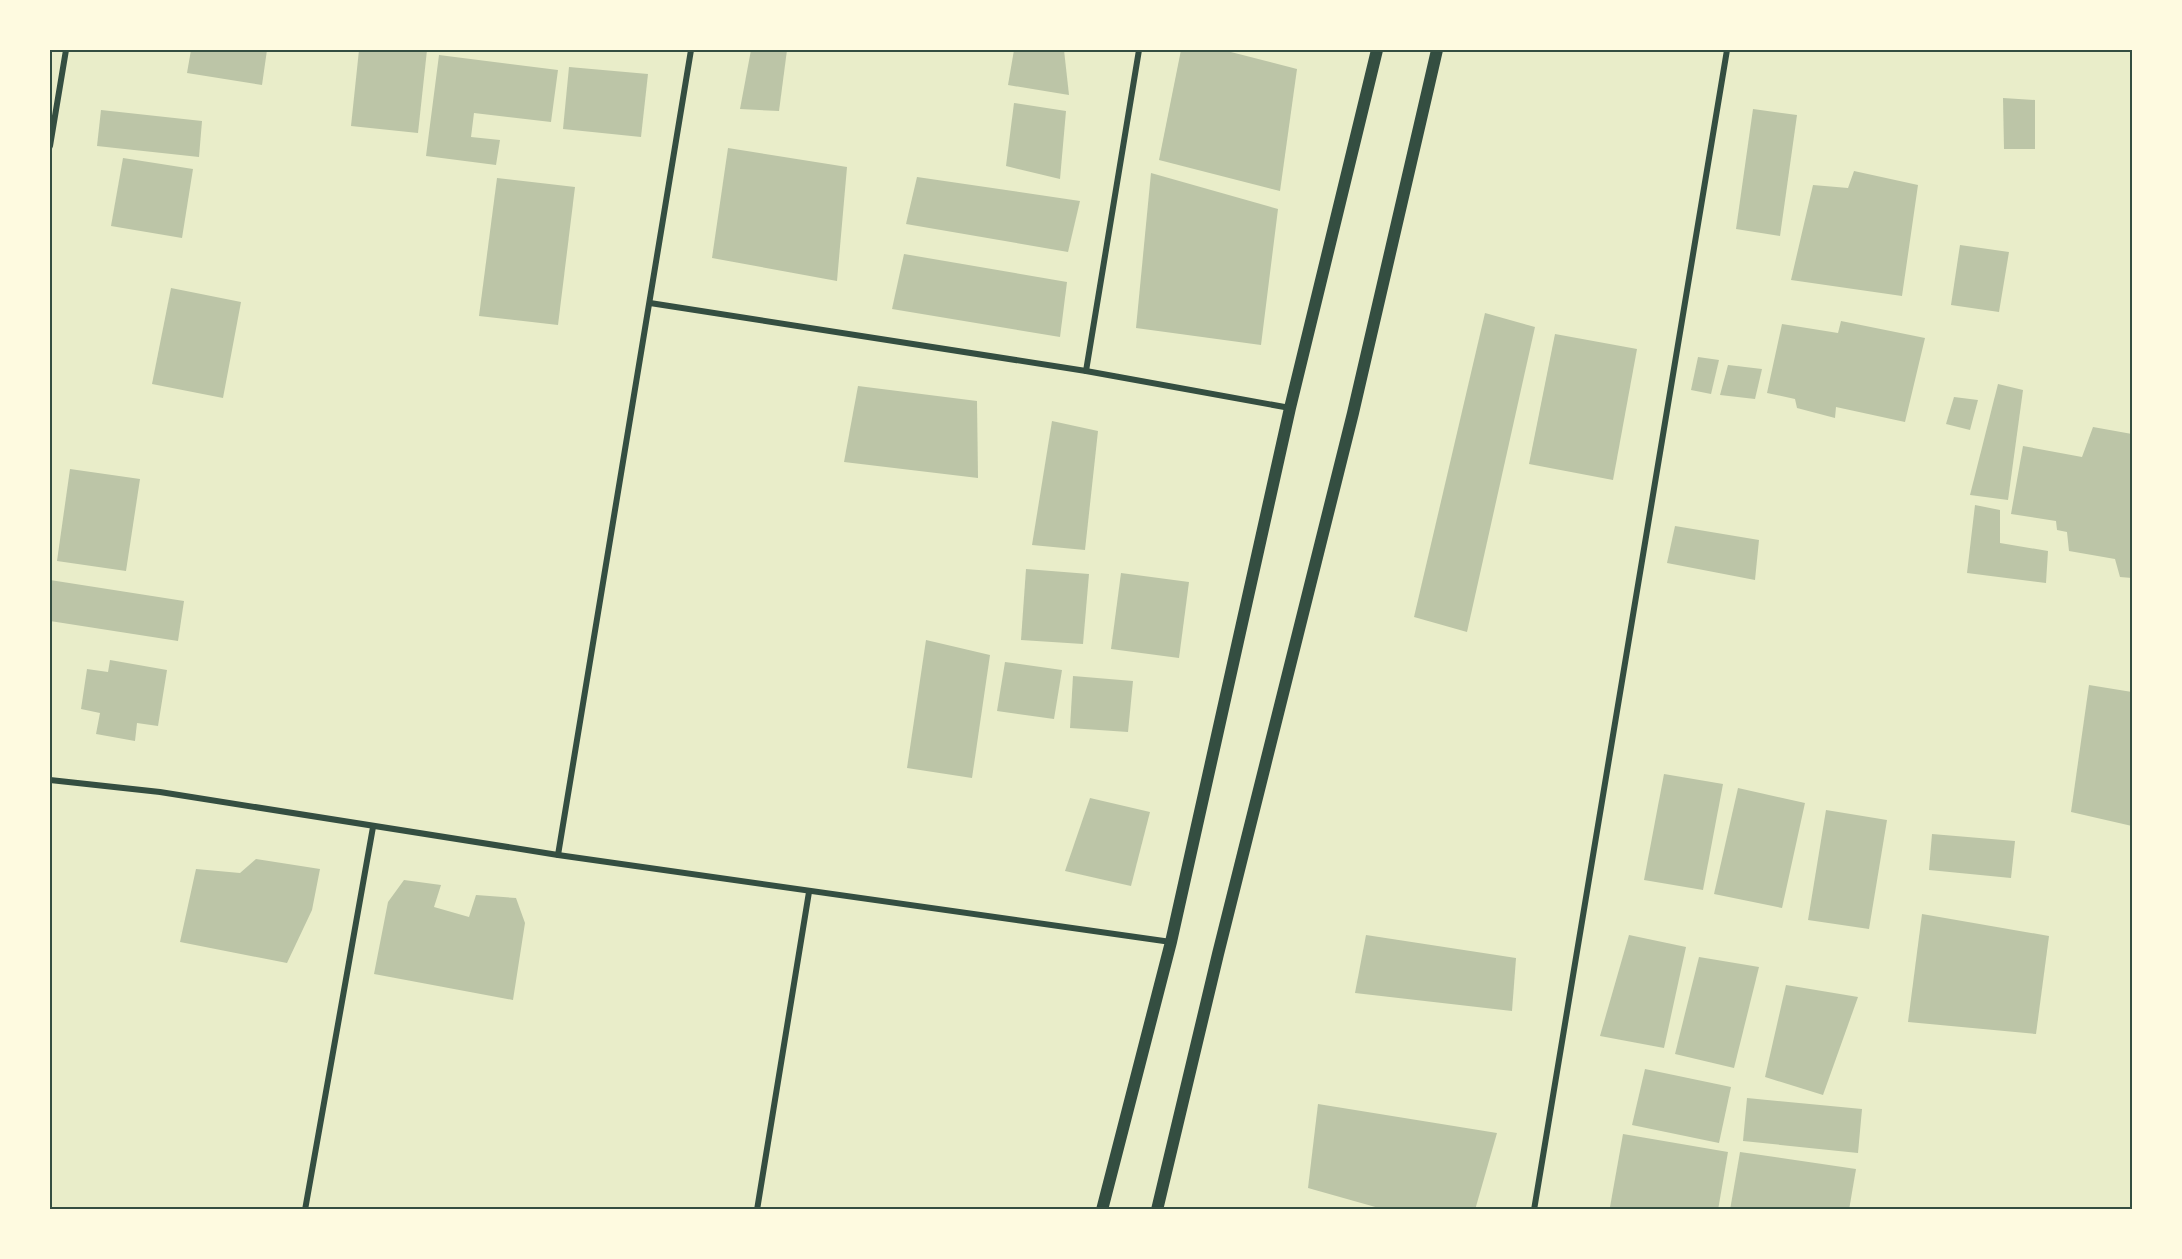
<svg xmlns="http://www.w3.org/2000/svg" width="2182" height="1259" font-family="Literata,serif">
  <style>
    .building { fill: #bcc5a7 }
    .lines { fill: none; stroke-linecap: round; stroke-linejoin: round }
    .minor { stroke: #344e41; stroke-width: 6 }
    .secondary { stroke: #344e41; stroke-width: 12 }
    .neatline { fill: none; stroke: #344e41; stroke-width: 2 }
  </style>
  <rect width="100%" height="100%" fill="#e9edc9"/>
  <!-- building -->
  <g class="building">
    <polygon points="191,50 267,50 262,85 187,73"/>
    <polygon points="359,50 427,50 418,133 351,126"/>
    <polygon points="751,50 787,50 779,111 740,109"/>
    <polygon points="1014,50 1064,50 1069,95 1008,85"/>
    <polygon points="1181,50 1223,50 1297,69 1280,191 1159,160"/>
    <polygon points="439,55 558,70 551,122 474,113 471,137 500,140 496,165 426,156"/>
    <polygon points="569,67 648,74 641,137 563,129"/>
    <polygon points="2003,98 2035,100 2035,149 2004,149"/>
    <polygon points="1014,103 1066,111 1060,179 1006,166"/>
    <polygon points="1753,109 1797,115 1780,236 1736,229"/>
    <polygon points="101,110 202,121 199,157 97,146"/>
    <polygon points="728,148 847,167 837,281 712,258"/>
    <polygon points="123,158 193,169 182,238 111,226"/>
    <polygon points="1854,171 1918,185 1902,296 1791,280 1813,185 1848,188"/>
    <polygon points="1151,173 1278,209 1261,345 1136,328"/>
    <polygon points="917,177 1080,201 1068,252 906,224"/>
    <polygon points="497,178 575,187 558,325 479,316"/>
    <polygon points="1960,245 2009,252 1999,312 1951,305"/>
    <polygon points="904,254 1067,282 1060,337 892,309"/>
    <polygon points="171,288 241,302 223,398 152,384"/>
    <polygon points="1485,313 1535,327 1467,632 1414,617"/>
    <polygon points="1841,321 1925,338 1905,422 1836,407 1835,418 1797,408 1795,399 1767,393 1782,324 1838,333"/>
    <polygon points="1555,334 1637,349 1613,480 1529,464"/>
    <polygon points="1698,357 1719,360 1711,394 1691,390"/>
    <polygon points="1728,365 1762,369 1755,399 1720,395"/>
    <polygon points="1998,384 2023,390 2008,500 1970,495"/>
    <polygon points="858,386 977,401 978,478 844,462"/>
    <polygon points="1954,397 1978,400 1970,430 1946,424"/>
    <polygon points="1052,421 1098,431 1085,550 1032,545"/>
    <polygon points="2093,427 2132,434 2132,578 2120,577 2115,559 2069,551 2067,532 2057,530 2056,521 2011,514 2023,446 2082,457"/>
    <polygon points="70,469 140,479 126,571 57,561"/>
    <polygon points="1975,505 2000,510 2000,543 2048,551 2046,583 1967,573"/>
    <polygon points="1675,526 1759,540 1755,580 1667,563"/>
    <polygon points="1026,569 1089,574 1083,644 1021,640"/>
    <polygon points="1121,573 1189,582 1179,658 1111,649"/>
    <polygon points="50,580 184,601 178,641 50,621"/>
    <polygon points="926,640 990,655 972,778 907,768"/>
    <polygon points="110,660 167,670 158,726 137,723 135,741 96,734 100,713 81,709 87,669 108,672"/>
    <polygon points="1005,662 1062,670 1054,719 997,711"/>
    <polygon points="1073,676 1133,681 1128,732 1070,728"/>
    <polygon points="2089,685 2132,692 2132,826 2071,812"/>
    <polygon points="1664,774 1723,784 1703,890 1644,880"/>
    <polygon points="1738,788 1805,803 1782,908 1714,894"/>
    <polygon points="1090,798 1150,812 1131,886 1065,871"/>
    <polygon points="1826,810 1887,820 1869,929 1808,920"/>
    <polygon points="1932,834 2015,841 2011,878 1929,870"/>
    <polygon points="256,859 320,869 312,910 287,963 180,942 196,869 240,873"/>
    <polygon points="404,880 441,885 434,907 469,917 476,895 516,898 525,923 513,1000 374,974 388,902"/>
    <polygon points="1922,914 2049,936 2036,1034 1908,1022"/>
    <polygon points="1366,935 1516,958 1512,1011 1355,993"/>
    <polygon points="1629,935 1686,947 1664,1048 1600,1036"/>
    <polygon points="1699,957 1759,967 1734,1068 1675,1054"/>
    <polygon points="1786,985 1858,997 1823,1095 1765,1077"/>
    <polygon points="1645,1069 1731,1087 1719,1143 1632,1125"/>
    <polygon points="1747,1098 1862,1109 1858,1153 1743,1141"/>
    <polygon points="1318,1104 1497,1133 1475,1210 1386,1210 1308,1188"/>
    <polygon points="1623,1134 1728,1152 1718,1210 1610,1207"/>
    <polygon points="1740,1152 1856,1169 1849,1210 1730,1210"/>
  </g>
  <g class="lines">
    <!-- minor -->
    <g class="minor">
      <polyline points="50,146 66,50"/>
      <polyline points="650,303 1086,371 1290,408"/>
      <polyline points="1086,371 1139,50"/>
      <polyline points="50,780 160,792 558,855 1171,942"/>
      <polyline points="558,855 691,50"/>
      <polyline points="305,1210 373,827"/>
      <polyline points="757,1210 809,892"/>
      <polyline points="1534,1210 1727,50"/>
    </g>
    <!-- secondary -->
    <g class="secondary">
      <polyline points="1102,1210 1171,942 1290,408 1377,50"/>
      <polyline points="1157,1210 1218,954 1353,413 1437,50"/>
    </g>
  </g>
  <!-- border -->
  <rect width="2182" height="1259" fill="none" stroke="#fefae0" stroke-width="102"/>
  <rect x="51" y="51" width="2080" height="1157" class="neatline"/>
</svg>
